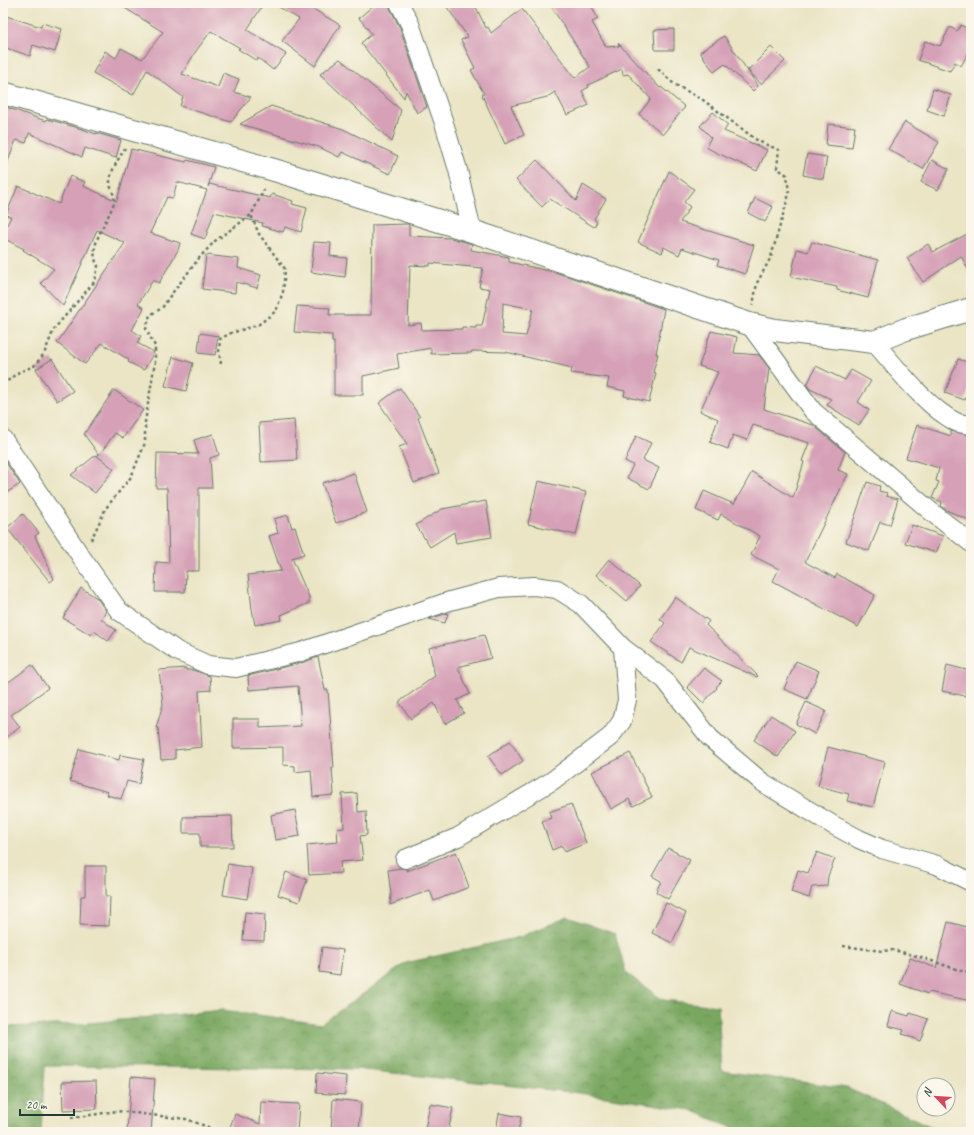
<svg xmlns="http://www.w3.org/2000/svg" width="974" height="1135" font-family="Caveat,sans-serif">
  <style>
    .forest { fill: url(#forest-crowns); stroke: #4c724a }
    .building { fill: #d6a0b7; fill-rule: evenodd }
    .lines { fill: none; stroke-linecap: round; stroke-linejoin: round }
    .minor-casing { stroke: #667867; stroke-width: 20 }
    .secondary-casing { stroke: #667867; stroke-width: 24 }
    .path { stroke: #667867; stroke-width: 2.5; stroke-dasharray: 3 3; stroke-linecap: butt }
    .minor { stroke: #fff; stroke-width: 18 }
    .secondary { stroke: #fff; stroke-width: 22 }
  </style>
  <defs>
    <pattern id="forest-crowns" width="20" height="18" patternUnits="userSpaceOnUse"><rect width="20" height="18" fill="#7aa760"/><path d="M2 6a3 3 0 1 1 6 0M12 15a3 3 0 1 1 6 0" fill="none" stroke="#638950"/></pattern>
  </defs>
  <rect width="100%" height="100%" fill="#fbf7ec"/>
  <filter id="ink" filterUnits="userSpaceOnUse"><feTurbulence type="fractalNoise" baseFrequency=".025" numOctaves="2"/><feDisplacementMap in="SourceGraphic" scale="8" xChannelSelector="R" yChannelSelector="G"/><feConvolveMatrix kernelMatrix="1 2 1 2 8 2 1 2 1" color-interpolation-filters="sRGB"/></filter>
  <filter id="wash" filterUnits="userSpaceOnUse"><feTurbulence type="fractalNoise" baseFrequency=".012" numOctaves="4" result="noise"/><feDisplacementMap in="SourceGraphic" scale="16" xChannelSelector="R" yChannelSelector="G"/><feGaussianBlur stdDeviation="0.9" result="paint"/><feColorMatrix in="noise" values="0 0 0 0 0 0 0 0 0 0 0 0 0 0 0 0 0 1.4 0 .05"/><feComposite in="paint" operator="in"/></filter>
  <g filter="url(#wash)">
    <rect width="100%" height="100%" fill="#ebe5c6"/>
    <!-- forest -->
    <polygon class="forest" points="568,917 615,934 626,973 663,1000 718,1006 722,1071 847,1088 943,1132 742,1132 691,1110 579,1093 355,1069 45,1066 41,1132 3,1132 3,1027 79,1024 223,1010 321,1024 406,963 520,937"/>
    <g id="blocks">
      <!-- building -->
      <g class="building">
        <polygon points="117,3 264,3 247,30 286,54 273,70 258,58 257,61 238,49 240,48 211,31 196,51 182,74 218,87 223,73 239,79 234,92 251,97 231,122 180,106 183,97 147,70 133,95 93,73 105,51 116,58 121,48 142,59 163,32"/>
        <polygon points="272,3 303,3 340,25 315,66 282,41 299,19"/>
        <polygon points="376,3 389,3 390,8 400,28 427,107 417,113 406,91 404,98 361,43 372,34 359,18"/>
        <polygon points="444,3 474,3 486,28 488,27 491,33 522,9 575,78 590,67 549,3 590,3 598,19 592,22 606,47 619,46 618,43 660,88 661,87 685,107 663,134 639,114 651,99 628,74 623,75 622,69 588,85 589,87 582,91 589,105 567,115 555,92 547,97 511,106 524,135 505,144 482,95 484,94 471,70 475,68 461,40 468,37"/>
        <polygon points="3,15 41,27 42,23 62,29 55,52 33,45 30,56 3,47"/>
        <polygon points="961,25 971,31 971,48 961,66 955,62 950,71 918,60 925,41 940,46 950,27 957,31"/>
        <polygon points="674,29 674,50 655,50 654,30"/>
        <polygon points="724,36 758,86 753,91 725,64 714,72 700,52"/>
        <polygon points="771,47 785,61 761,84 748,70"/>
        <polygon points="340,59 401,110 392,142 320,74"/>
        <polygon points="933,89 951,95 944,116 927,110"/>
        <polygon points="3,106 46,121 47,119 82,129 96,134 96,133 121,140 116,158 85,148 82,157 29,133 26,143 16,140 4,172 3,172"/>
        <polygon points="271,106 343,129 398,156 390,174 342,152 339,157 319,147 240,124"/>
        <polygon points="713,112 728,125 724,131 767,150 757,171 715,152 706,147 711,137 700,126"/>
        <polygon points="905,122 939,142 923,169 888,149"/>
        <polygon points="828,124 855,127 852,148 826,145"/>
        <polygon points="131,149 186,162 187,160 214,167 208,187 209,184 270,198 272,194 293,201 292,204 307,208 301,232 285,227 283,232 262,226 263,223 214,212 205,239 191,234 207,190 177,182 173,198 167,197 150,233 180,243 178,250 159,283 153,280 138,304 144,308 132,330 141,336 137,343 154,352 144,370 128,362 129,360 102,343 85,364 57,343 125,243 97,230 63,306 41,283 54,269 23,250 24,249 3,238 3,232 11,217 6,215 18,186 59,204 70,176 85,182 83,186 117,201"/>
        <polygon points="807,154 827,157 823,179 803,175"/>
        <polygon points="537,160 576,201 583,185 606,199 594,219 597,222 594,227 550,199 542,207 516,180"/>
        <polygon points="932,160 949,169 938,190 921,182"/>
        <polygon points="669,171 694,189 684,202 690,207 680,222 754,245 745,274 717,265 719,260 682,248 679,255 664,247 662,253 638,242"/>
        <polygon points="755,198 773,207 765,222 748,213"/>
        <path d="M 408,224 L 409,225 L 409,236 L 451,238 L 472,244 L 471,250 L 509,257 L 509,262 L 558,273 L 664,309 L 656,354 L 658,354 L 653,372 L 656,373 L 649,402 L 624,396 L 625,391 L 607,387 L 609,378 L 571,373 L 572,368 L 506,352 L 472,351 L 471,353 L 431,354 L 431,348 L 397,354 L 399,368 L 363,376 L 363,395 L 334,395 L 334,342 L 332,342 L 332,335 L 294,332 L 297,306 L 330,308 L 329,315 L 371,315 L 372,225 ZM 430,263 L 483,268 L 479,287 L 490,289 L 482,326 L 476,326 L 476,328 L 462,327 L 462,329 L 422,330 L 421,323 L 408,325 L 410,265 L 430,266 ZM 503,303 L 533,309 L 526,336 L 502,334 Z"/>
        <polygon points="971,232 971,275 961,256 923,282 907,258 928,244 933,252"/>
        <polygon points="314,242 331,243 330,256 347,258 345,277 311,272"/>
        <polygon points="812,242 878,260 868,298 837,290 837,287 791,277 797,249 808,252"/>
        <polygon points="206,255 239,259 238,268 261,275 257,288 236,282 235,293 202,289"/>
        <polygon points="711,331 737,337 734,353 759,355 769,368 764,409 813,425 845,452 838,470 848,474 805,562 835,578 837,574 875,595 858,627 773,581 779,569 751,555 760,536 721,514 718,520 696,510 704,491 734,504 752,472 793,498 804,462 802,461 809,443 753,425 747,440 733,435 728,449 710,442 718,419 700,411 718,372 699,366"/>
        <polygon points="200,333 218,336 215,355 198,353"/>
        <polygon points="173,357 193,363 186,391 165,386"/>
        <polygon points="52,359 73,391 57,401 36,369"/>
        <polygon points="958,359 971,363 971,385 965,400 945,393"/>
        <polygon points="816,366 845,380 851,370 871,381 858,402 869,410 859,425 827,405 831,399 810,389 807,385"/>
        <polygon points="400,388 420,417 418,418 439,473 414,483 399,447 407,444 379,403"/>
        <polygon points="114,390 143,410 123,438 115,433 99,455 84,434"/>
        <polygon points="294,420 297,460 261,462 259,423"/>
        <polygon points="917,425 951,436 951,431 971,435 971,521 946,510 941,506 942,502 932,498 939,482 936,481 939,468 906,458"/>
        <polygon points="213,434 219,455 210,458 212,488 199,488 199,571 186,571 185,592 155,592 156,562 169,563 167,488 156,488 157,453 198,454 194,440"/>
        <polygon points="636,436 651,443 643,460 659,468 649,489 627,478 633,465 625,461"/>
        <polygon points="96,455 114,469 95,493 71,475"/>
        <polygon points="3,458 20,484 3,495"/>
        <polygon points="354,473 367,512 336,523 322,483"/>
        <polygon points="538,481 586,492 576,535 528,524"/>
        <polygon points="867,482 880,486 879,491 887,493 886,496 898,499 890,525 880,522 869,551 846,542"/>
        <polygon points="486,501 492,537 456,543 454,532 430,547 416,525 442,509"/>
        <polygon points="23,514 39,533 35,536 54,579 50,582 7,528"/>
        <polygon points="288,515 292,528 295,527 304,554 292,558 309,597 309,603 281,615 282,620 255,625 252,609 248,575 281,571 269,536 278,533 274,519"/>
        <polygon points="912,525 943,536 936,553 905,543"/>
        <polygon points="609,559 640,586 627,601 596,575"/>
        <polygon points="81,588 97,598 106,611 101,619 116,630 108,641 94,631 91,635 63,618"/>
        <polygon points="675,597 709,621 706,625 758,676 757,677 689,647 681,662 651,642 665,623 660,619"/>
        <polygon points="448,613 445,623 429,619"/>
        <polygon points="484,635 491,658 458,667 470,694 457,700 464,713 445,724 434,703 411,719 399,702 435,676 429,648"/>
        <polygon points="318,657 325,690 328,690 334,768 332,768 334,795 313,797 311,770 295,772 295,766 283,765 283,747 233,748 233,719 260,719 260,728 301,726 298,686 249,690 248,676 304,662"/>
        <polygon points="796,661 819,671 807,699 784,689"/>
        <polygon points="32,665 48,688 11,715 20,727 3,740 3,686"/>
        <polygon points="947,665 970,671 965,696 942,691"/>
        <polygon points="186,668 186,670 193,670 210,676 211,690 199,691 202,747 175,750 175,759 161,760 158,728 156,728 163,704 159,670"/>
        <polygon points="704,668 722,681 716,687 717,688 703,703 687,687"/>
        <polygon points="806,702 826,711 815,734 796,724"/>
        <polygon points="771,715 795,731 778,757 754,740"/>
        <polygon points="510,741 523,761 502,775 488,756"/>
        <polygon points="828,747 885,762 873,807 847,801 849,794 818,786"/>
        <polygon points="79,749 119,760 120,755 144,759 139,784 127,781 121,799 107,795 108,792 70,781"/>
        <polygon points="630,753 652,797 633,806 629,799 611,809 592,772"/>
        <polygon points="357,793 358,812 366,811 367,835 360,836 363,860 340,862 341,873 309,875 307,845 338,842 337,829 344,828 342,794"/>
        <polygon points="571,804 586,843 565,852 562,846 552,850 542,821 551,818 549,812"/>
        <polygon points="295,810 300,836 275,840 271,815"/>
        <polygon points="232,816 233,847 200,847 200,833 183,833 183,817"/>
        <polygon points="668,848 690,860 668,899 656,892 661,881 652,876"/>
        <polygon points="456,852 469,887 434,901 430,890 390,905 391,895 388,870 400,868 407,869 407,871"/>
        <polygon points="817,852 835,859 828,876 827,886 812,887 809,898 791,892 798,870 808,873"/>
        <polygon points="228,864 252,868 247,899 223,895"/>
        <polygon points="85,866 106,866 106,896 110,896 109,926 80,925 81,896 85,896"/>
        <polygon points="286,872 307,880 299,902 278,895"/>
        <polygon points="666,903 686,913 672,943 652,933"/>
        <polygon points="245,912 265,914 264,941 243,940"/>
        <polygon points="948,922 971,928 971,1001 929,992 928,994 900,984 910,958 936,968"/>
        <polygon points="322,947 343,950 340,975 319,972"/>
        <polygon points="892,1011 909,1016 910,1013 928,1019 920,1041 902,1034 904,1030 888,1026"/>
        <polygon points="317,1073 346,1076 345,1095 316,1093"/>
        <polygon points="131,1077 155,1079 151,1132 127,1132"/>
        <polygon points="96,1081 97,1109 63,1110 62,1082"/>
        <polygon points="333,1099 361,1102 359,1132 331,1132"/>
        <polygon points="261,1102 299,1104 297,1132 228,1132 235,1114 260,1124"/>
        <polygon points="430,1104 453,1108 448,1132 439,1132 425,1129"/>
        <polygon points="499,1113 521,1117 518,1132 496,1132"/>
      </g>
    </g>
  </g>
  <g filter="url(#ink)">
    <use href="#blocks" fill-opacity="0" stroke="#667867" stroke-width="1"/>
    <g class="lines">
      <!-- minor casing -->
      <g class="minor-casing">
        <g id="minor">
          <polyline points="399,3 410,24 444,123 458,170 472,231"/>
          <polyline points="749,324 813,411 934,514 971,543"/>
          <path d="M 874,342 C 896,367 926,407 956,422 C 960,424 966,424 971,425"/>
          <polyline points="3,439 82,558 119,611 177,651 208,665 236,668 301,652 450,601 499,588 534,586 557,589 581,604 623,648 665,680 710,738 762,782 833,825 859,839 882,849 937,865 971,882"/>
          <polyline points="405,859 458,837 552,781 610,737 622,721 627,700 623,648"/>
        </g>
      </g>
      <!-- secondary casing -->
      <g class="secondary-casing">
        <polyline id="secondary" points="3,93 274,170 472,231 749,324 775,330 874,342 906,329 971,309"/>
      </g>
      <!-- path -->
      <g class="path">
        <polyline points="658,69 674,84 703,100 758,141 779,150 777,168 787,175 789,194 771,257 757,283 753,305"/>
        <polyline points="221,364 219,351 220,339 231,333 258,325 276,311 283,292 285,269 259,234 251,215"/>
        <path d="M 3,383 L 4,384 L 17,373 L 34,366 L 44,354 L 54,329 L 95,281 L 98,266 C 86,247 108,221 114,203 C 116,196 110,189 110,182 C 110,171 120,157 125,148"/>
        <polyline points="91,540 106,508 131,477 145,443 145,422 155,362 155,346 146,329 150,315 162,308 170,296 200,257 215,241 251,215 265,188"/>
        <polyline points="843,946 882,951 894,950 920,957 962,971 971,972"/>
        <polyline points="71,1118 117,1111 186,1119 208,1127 215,1132"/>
      </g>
      <!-- minor -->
      <use href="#minor" class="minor"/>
      <!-- secondary -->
      <use href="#secondary" class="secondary"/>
    </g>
  </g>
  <!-- margin -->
  <rect width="974" height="1135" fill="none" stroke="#fbf7ec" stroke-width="16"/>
  <!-- north arrow -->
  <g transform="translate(936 1097) rotate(295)"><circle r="19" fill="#fbf7ec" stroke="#a3ada2"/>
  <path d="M0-3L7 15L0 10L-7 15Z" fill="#d1495b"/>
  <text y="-6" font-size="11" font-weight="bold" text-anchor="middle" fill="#1f3d34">N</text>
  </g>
  <!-- scale -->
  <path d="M20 1109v6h54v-6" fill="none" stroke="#1f3d34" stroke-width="2"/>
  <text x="26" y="1109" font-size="12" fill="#1f3d34" stroke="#fbf7ec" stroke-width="3" paint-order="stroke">20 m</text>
</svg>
